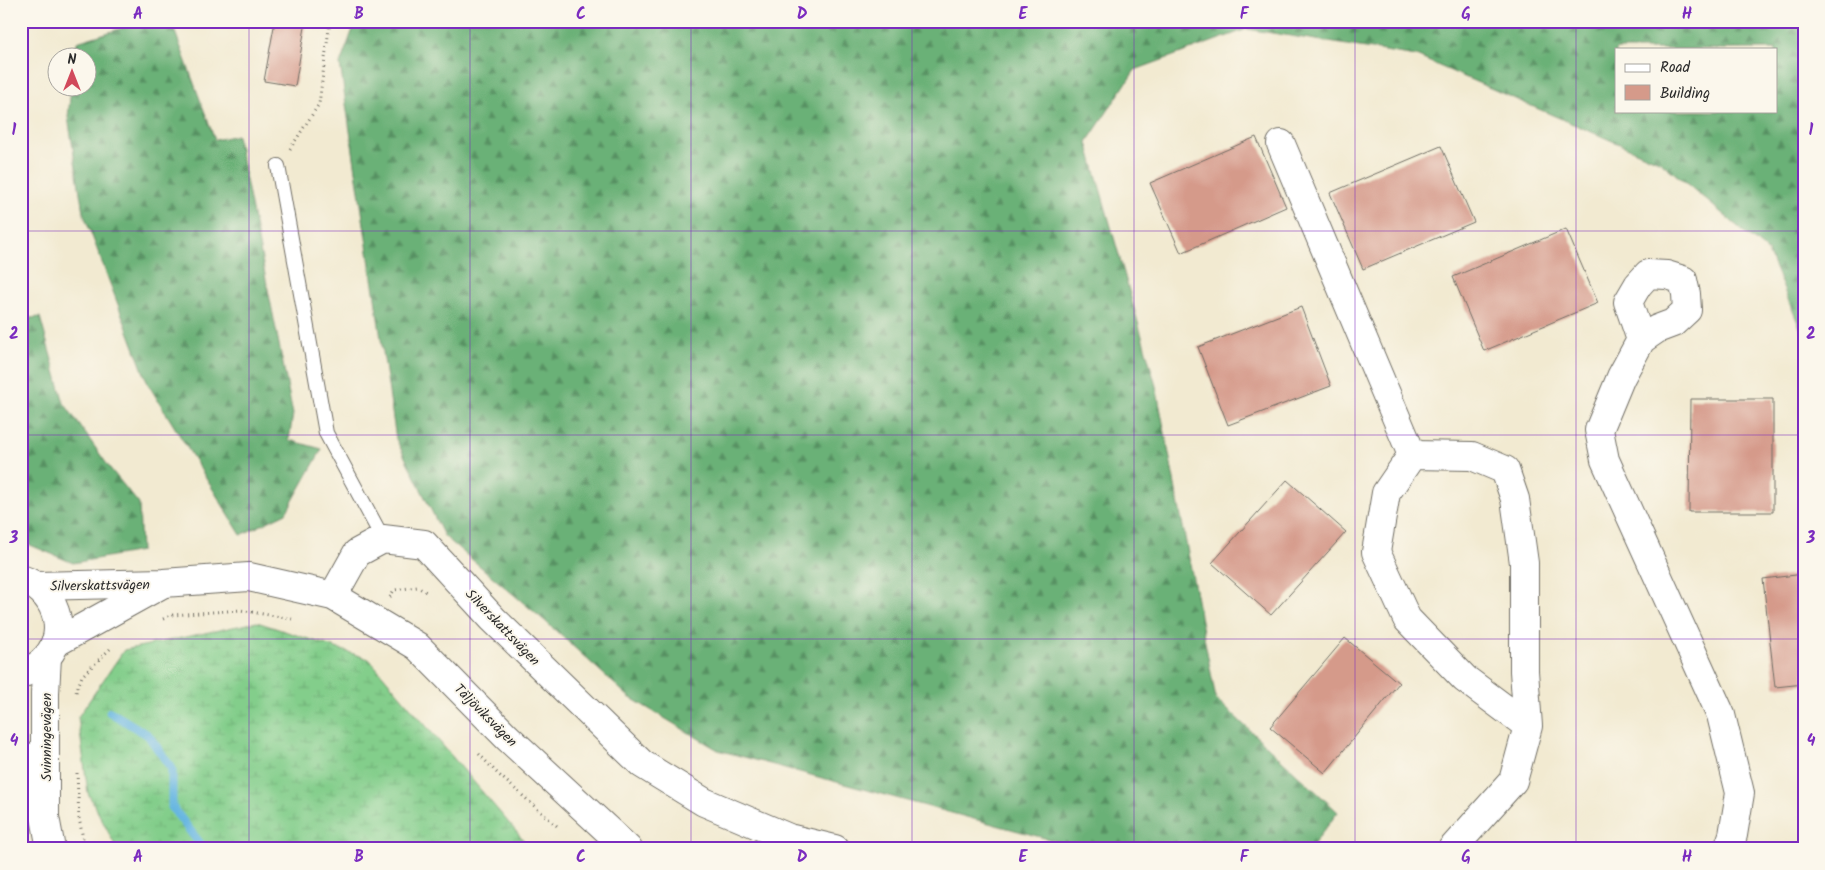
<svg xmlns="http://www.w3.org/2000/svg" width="1825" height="870" font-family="Kalam,sans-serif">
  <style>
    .forest { fill: url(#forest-firs); stroke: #4a6e51; fill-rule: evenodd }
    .wetland { fill: url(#wetland-marsh); stroke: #577c5b }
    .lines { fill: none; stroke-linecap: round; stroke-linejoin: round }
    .stream { stroke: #66b6e1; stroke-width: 9 }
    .building { fill: #d59a8a }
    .service-casing { stroke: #716e65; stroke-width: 16 }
    .minor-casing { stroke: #716e65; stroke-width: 30 }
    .secondary-casing { stroke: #716e65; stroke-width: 30 }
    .path { stroke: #716e65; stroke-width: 3; stroke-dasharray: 1 4; stroke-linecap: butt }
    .service { stroke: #fff; stroke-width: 14 }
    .minor { stroke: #fff; stroke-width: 28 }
    .secondary { stroke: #fff; stroke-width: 28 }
    .grid { fill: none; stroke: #7b2cbf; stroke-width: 1; stroke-opacity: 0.55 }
    .labels { text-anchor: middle; stroke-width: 4; stroke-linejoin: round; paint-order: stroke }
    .street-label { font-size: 14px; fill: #2b2b2b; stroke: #fbf7ec }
    .neatline { fill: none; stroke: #7b2cbf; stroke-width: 2 }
    .grid-label { font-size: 16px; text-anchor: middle; font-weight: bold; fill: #7b2cbf }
  </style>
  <defs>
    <pattern id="forest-firs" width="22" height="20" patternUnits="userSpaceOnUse" patternTransform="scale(1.25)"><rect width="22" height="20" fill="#6ab177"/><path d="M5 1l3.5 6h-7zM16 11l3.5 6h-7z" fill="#579062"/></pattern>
    <pattern id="wetland-marsh" width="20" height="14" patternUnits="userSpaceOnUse" patternTransform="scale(1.25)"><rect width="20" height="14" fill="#83ce8b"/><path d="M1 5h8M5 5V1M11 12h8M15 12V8" fill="none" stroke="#71b178"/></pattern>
  </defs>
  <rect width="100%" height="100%" fill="#fbf7ec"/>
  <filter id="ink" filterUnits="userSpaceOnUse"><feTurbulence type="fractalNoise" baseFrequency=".02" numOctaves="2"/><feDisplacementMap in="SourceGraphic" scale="10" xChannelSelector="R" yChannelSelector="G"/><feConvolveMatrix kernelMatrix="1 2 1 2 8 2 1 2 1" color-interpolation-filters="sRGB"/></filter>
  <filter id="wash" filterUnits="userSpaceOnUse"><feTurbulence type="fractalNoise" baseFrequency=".0096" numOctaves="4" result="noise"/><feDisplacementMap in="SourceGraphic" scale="20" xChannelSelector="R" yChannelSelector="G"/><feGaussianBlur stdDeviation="1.12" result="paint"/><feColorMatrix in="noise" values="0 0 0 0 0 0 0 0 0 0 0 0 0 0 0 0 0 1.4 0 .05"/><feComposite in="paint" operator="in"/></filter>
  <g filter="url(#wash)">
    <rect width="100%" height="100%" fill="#f2ead1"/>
    <!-- forest -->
    <g class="forest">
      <polygon points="145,21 171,21 215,140 237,135 293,414 289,440 322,449 286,513 241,535 148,384 83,212 68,117 71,88 88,88 88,58 75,57 77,42"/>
      <path d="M 356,21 L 1804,21 L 1804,337 L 1768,252 L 1661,162 L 1416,56 L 1247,29 L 1135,70 L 1087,142 L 1156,386 L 1216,699 L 1338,812 L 1310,849 L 1085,849 L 718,750 L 629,697 L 545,621 L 444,536 L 396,439 L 340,64 ZM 1616,49 L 1776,49 L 1776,111 L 1616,111 Z"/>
      <polygon points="40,317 64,403 109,467 139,504 141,551 73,563 30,545 21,530 21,319"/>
    </g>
    <!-- wetland -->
    <polygon class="wetland" points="257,622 369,659 531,849 117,849 88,793 78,717 124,650"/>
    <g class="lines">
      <!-- stream -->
      <polyline class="stream" points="110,712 148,735 172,769 172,807 204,849"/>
    </g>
    <g id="blocks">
      <!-- building -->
      <g class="building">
        <polygon points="275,21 306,21 295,86 264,81"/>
        <polygon points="1256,137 1286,207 1181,253 1150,183"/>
        <polygon points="1441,146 1474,222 1363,269 1330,193"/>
        <polygon points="1566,229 1598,303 1484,351 1453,277"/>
        <polygon points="1301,307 1331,386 1228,425 1198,347"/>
        <polygon points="1690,399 1773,399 1773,512 1689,512"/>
        <polygon points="1287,480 1346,532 1271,615 1212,563"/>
        <polygon points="1804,574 1804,684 1775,687 1763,579"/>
        <polygon points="1345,638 1399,683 1325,773 1270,727"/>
      </g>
    </g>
  </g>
  <g filter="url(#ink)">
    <use href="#blocks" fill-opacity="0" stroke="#716e65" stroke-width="1"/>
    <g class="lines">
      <!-- service casing -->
      <g class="service-casing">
        <polyline id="service" points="278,166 326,433 383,539"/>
      </g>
      <!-- minor casing -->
      <g class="minor-casing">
        <g id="minor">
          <polyline points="1281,144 1412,455"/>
          <polyline points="1641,340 1628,302 1638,285 1648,274 1667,275 1683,280 1686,294 1687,310 1673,323 1657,329 1641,340 1621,377 1599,430 1605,460 1721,715 1740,793 1733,835 1728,849"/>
          <polyline points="37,586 163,583 249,577 333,596 417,646 507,737 628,849"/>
          <polyline points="333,596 357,553 383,539 424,544 493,619 642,764 704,802 789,838 835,849"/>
          <polyline points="55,643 160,585"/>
          <polyline points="1452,849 1513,781 1528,726 1524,671 1524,563 1515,499 1505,470 1472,456 1412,455 1386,493 1376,552 1407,619 1465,679 1528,726"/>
        </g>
      </g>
      <!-- secondary casing -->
      <g class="secondary-casing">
        <g id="secondary">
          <path d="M 21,579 C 54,589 70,630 47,657 C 40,666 31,670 21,674"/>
          <polyline points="21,754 45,817 51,849"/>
          <polyline points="45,817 45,693 47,657"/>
        </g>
      </g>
      <!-- path -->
      <g class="path">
        <polyline points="290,149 319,104 330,21"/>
        <polyline points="390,597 394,590 417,587 428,593"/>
        <polyline points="163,619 173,615 240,610 292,619"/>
        <polyline points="76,692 82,676 112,647"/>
        <polyline points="479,754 498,774 557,826"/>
        <polyline points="77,773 79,818 85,849"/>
      </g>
      <!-- service -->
      <use href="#service" class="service"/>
      <!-- minor -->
      <use href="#minor" class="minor"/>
      <!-- secondary -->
      <use href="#secondary" class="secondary"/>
    </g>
  </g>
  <!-- grid -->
  <path class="grid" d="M 249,21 L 249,849M 470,21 L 470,849M 691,21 L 691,849M 912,21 L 912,849M 1134,21 L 1134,849M 1355,21 L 1355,849M 1576,21 L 1576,849M 21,231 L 1804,231M 21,435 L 1804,435M 21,639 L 1804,639"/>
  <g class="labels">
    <!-- street labels -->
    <g class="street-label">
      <text transform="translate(100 585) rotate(-1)" y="5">Silverskattsvägen</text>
      <text transform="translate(503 627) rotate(46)" y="5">Silverskattsvägen</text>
      <text transform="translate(486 715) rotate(45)" y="5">Täljöviksvägen</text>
      <text transform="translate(46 737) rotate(-90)" y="5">Svinningevägen</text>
    </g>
  </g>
  <!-- margin -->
  <rect width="1825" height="870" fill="none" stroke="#fbf7ec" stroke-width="55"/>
  <!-- legend -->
  <rect x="1615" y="48" width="162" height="65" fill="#fbf7ec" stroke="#a8a59f"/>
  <rect x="1625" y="64" width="25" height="8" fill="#ffffff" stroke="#a8a59f"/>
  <text x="1660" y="72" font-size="15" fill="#2b2b2b">Road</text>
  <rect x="1625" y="85" width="25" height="15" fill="#d59a8a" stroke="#a8a59f"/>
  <text x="1660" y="98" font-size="15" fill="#2b2b2b">Building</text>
  <!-- north arrow -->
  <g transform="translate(72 72)"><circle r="24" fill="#fbf7ec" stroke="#a8a59f"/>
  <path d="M0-4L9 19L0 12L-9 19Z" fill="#d1495b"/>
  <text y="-8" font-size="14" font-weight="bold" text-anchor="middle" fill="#2b2b2b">N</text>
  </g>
  <rect x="28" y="28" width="1770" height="814" class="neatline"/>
  <g class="grid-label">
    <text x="138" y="19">A</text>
    <text x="359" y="19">B</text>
    <text x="581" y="19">C</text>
    <text x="802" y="19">D</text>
    <text x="1023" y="19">E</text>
    <text x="1244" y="19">F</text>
    <text x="1466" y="19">G</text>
    <text x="1687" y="19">H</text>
    <text x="14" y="135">1</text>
    <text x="1811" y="135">1</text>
    <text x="14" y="339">2</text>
    <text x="1811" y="339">2</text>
    <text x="14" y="543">3</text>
    <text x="1811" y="543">3</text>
    <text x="14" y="746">4</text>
    <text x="1811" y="746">4</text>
    <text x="138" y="862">A</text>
    <text x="359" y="862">B</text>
    <text x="581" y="862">C</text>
    <text x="802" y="862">D</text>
    <text x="1023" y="862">E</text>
    <text x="1244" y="862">F</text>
    <text x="1466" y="862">G</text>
    <text x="1687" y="862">H</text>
  </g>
</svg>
